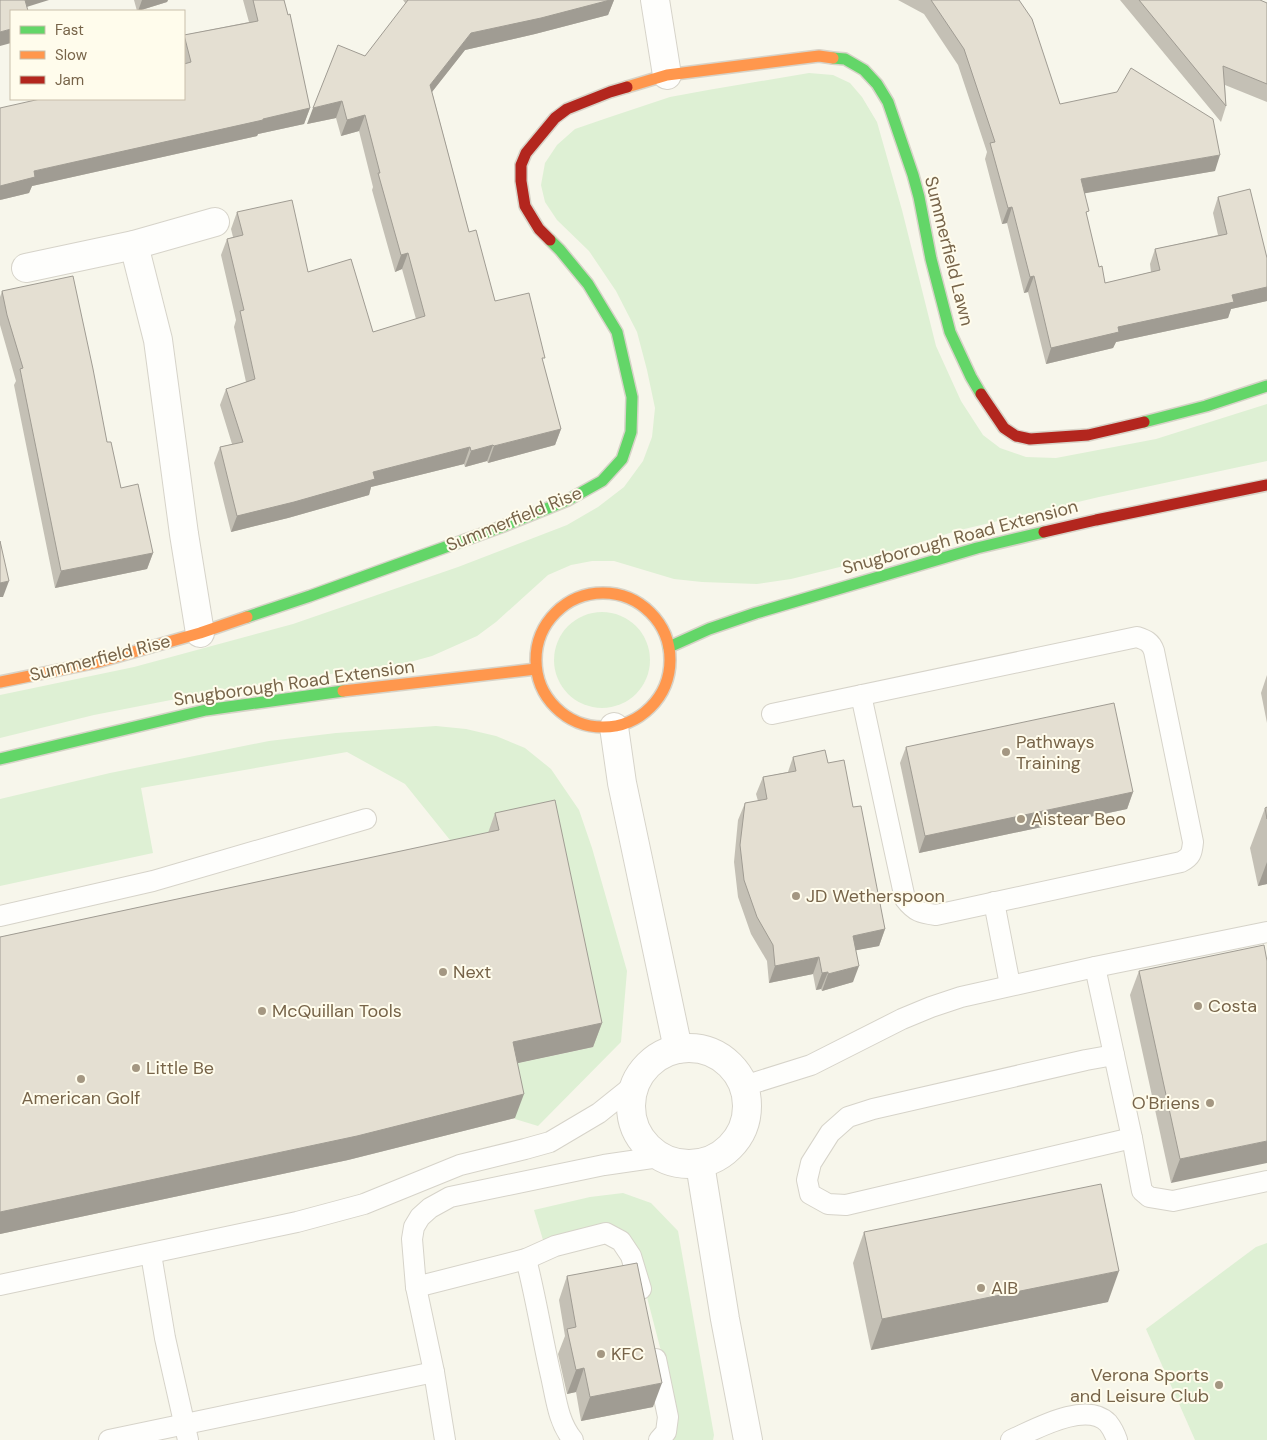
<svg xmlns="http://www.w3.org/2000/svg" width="1267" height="1440" font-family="'DM Sans',sans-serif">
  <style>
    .green { fill: #def0d4 }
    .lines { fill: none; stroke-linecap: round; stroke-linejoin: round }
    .lane-casing { stroke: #d6d3c9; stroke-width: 22 }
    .street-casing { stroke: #d6d3c9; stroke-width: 30 }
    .fast-casing { stroke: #d7d3c8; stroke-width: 14 }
    .slow-casing { stroke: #d7d3c8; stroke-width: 14 }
    .jam-casing { stroke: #d7d3c8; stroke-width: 14 }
    .lane { stroke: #fefefc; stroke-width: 20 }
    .street { stroke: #fefefc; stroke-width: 28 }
    .fast { stroke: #63d668; stroke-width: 11 }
    .slow { stroke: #ff974d; stroke-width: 11 }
    .jam { stroke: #b3261e; stroke-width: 11 }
    .wall { fill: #c4c0b5 }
    .shaded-wall { fill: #a09c93 }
    .building { fill: #e4dfd2; stroke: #a09c93 }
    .poi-dot { fill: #a49782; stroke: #fffcec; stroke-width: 2 }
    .labels { text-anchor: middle; stroke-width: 4; stroke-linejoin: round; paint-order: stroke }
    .street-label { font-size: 18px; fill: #776449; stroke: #fffcec }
    .poi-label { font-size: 18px; fill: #776449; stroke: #fffcec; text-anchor: start }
  </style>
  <rect width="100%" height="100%" fill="#f7f6eb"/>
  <!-- green -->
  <g class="green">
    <polygon points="809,73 833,75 850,83 862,97 877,122 902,210 936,346 961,401 983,435 1000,448 1026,457 1056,458 1156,439 1267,404 1267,461 1099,497 956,531 852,564 791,579 757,584 702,582 674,579 614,561 592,561 571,565 548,575 496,622 477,636 432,656 410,662 217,691 94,715 0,738 0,695 134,667 293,624 458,567 567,525 598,507 624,487 643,461 652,437 655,408 647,370 637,332 616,291 589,251 557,220 545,202 541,185 545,163 557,145 575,129 607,118 670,97 708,90"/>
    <circle cx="602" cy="660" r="48"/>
    <polygon points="436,726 466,729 496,736 525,748 551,769 579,810 592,848 627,971 621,1042 538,1126 515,1119 504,1066 593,1047 466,860 405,784 347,752 141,788 153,853 0,886 0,799 110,773 269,741 336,733"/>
    <polygon points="623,1193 651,1203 678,1231 714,1435 713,1440 670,1440 677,1429 674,1401 636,1255 627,1239 543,1240 534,1210 590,1197"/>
    <polygon points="1267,1243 1267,1440 1195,1440 1146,1329 1256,1247"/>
  </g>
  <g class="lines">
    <!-- lane casing -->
    <g class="lane-casing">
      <g id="lane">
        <path d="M 772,714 L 1137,637 C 1146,640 1151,642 1154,651 L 1193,842 C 1192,853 1191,857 1181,862 L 936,915 C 921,913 915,912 905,899 L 861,695"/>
        <polyline points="994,902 1010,985"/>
        <polyline points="0,916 153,881 366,819"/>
        <polyline points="1095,967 1132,1138 1142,1191 1149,1197 1173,1201 1267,1181"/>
        <polyline points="1114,1055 1086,1060 873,1109 848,1117 830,1133 811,1163 807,1180 810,1194 828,1204 846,1205 1132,1138"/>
        <polyline points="744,1086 811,1065 902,1019 931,1007 961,997 1095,967 1267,932"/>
        <polyline points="151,1254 165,1338 188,1440"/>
        <path d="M 526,1259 C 536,1298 542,1337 551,1376 C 556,1398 558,1422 573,1440"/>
        <polyline points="0,1285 297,1222 364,1204 460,1165 525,1149 550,1142 599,1113 634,1085"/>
        <polyline points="416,1287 526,1259 555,1246 606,1233 621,1241 631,1256 641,1289"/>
        <polyline points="656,1359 668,1417 666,1432 659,1440"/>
        <polyline points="109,1440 434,1372"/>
        <polyline points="445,1440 434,1372 416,1287 412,1239 414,1227 420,1217 430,1208 450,1197 604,1165 659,1157"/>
        <path d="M 1011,1440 C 1034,1430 1086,1400 1108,1423 C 1112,1428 1115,1434 1117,1440"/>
      </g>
    </g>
    <!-- street casing -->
    <g class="street-casing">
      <g id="street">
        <polyline points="655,0 667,75"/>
        <polyline points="134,245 158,340 184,534 200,633"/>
        <polyline points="26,268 134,245 215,222"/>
        <polyline points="614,727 622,783 678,1049"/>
        <circle cx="689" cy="1106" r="58"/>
        <polyline points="700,1164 725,1319 748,1440"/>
      </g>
    </g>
    <!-- fast casing -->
    <g class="fast-casing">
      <g id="fast">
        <polyline points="833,58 845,59 864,70 877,84 888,102 913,175 919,197 931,259 950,332 971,377 981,394"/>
        <polyline points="1144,422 1206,406 1267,386"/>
        <polyline points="247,617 310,596 501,527 568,500 602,481 622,459 631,432 632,397 617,332 588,284 560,250 550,240"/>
        <polyline points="669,647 709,629 756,613 977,548 1044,532"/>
        <polyline points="0,759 206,710 343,691"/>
      </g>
    </g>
    <!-- slow casing -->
    <g class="slow-casing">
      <g id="slow">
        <polyline points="627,87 667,75 819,56 833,58"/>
        <circle cx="603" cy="660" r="67"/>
        <polyline points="0,682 98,662 200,633 247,617"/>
        <polyline points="343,691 536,669"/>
      </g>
    </g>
    <!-- jam casing -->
    <g class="jam-casing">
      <g id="jam">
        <polyline points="550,240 539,229 525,206 521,181 521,165 526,153 555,118 567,109 610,92 627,87"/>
        <polyline points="981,394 1004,428 1016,436 1030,439 1088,435 1144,422"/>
        <polyline points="1044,532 1096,520 1267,485"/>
      </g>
    </g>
    <!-- lane -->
    <use href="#lane" class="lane"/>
    <!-- street -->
    <use href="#street" class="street"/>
    <!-- fast -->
    <use href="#fast" class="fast"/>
    <!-- slow -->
    <use href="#slow" class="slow"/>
    <!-- jam -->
    <use href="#jam" class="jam"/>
  </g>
  <!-- wall -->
  <g class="wall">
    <polygon points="134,0 168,0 167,2 138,11 137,11"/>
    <polygon points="243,0 284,0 310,108 304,124 258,134 257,136 32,186 29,193 0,200 184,99 184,35 249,22"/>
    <polygon points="403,0 614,0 608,15 535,34 465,50 432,92 469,232 495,301 543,363 561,429 555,445 488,463 487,461 465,467 464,464 371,487 369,495 288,518 231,532 214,463 220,447 232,444 220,405 226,389 246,382 234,327 236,320 221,255 227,239 233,237 231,229 237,212 308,272 373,332 416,319 402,269 395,272 372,190 373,187 359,131 341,136 336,118 307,124 365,56 406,4"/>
    <polygon points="898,0 1019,0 1060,104 1215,171 1084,193 1087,217 1099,267 1105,283 1151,272 1150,264 1155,249 1218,235 1213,213 1218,197 1267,258 1267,301 1231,309 1228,318 1116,342 1113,348 1046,364 1028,292 1024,293 1007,223 1002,224 985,159 987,152 958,65 924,14"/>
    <polygon points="1120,0 1260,0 1267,3 1267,102 1225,85 1226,106 1221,122"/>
    <polygon points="2,291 107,442 121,488 153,553 147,569 55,588 14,385 16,381 0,325 0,297"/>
    <polygon points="1267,675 1267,723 1261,693"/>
    <polygon points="906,747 1133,792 1127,809 919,853 900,763"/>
    <polygon points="793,757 828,763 853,807 885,929 879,946 856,950 853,982 822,991 821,989 816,990 813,974 769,983 767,961 751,934 738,897 734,862 738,820 745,803 758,801 756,794 763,777 788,772"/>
    <polygon points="1267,807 1267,884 1258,886 1250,848 1265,808"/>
    <polygon points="495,813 602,1023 593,1047 517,1063 515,1118 348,1160 0,1234 0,937 488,833"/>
    <polygon points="1267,961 1171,1183 1130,995 1139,971"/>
    <polygon points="864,1232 1108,1302 871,1350 853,1263"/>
    <polygon points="567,1276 653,1407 581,1421 576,1392 567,1394 558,1354 565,1336 559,1300"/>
  </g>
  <!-- shaded-wall -->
  <g class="shaded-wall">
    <polygon points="21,0 49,0 17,10"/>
    <polygon points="142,0 168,0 167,2 138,11"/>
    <polygon points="610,0 614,0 608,15 535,34 465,50 424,102 430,85 471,33"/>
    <polygon points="11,29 11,43 0,46 0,32"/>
    <polygon points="342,101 336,118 307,124 313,108"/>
    <polygon points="310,108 304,124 258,134 257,136 32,186 29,193 0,200 0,186 34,171"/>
    <polygon points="365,115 359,131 341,136 347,120"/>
    <polygon points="1220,155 1215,171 1075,195 1081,179"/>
    <polygon points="1012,207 1007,223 1002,224 1008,208"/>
    <polygon points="408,253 402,269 395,272 401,255"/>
    <polygon points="1034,276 1028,292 1024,293 1030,277"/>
    <polygon points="1267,287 1267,301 1231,309 1228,318 1116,342 1113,348 1046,364 1051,348 1118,327 1232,295"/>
    <polygon points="561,429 555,445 488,463 494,446"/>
    <polygon points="493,445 487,461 465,467 471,451"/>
    <polygon points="470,447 464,464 371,487 369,495 288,518 231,532 237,516 373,472"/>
    <polygon points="153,553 147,569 55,588 61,571"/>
    <polygon points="9,581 3,597 0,597 0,583"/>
    <polygon points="1133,792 1127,809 919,853 925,836"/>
    <polygon points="1267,862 1267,884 1258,886"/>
    <polygon points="885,929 879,946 847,952 853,936"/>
    <polygon points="819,957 813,974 769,983 775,966"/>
    <polygon points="859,966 853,982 822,991 828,974"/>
    <polygon points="828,972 821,989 816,990 822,973"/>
    <polygon points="602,1023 593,1047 504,1066 513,1042"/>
    <polygon points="524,1094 515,1118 348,1160 0,1234 0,1212"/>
    <polygon points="1267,1141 1267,1163 1171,1183 1180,1159"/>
    <polygon points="1119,1271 1108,1302 871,1350 882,1319"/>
    <polygon points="584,1368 576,1392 567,1394 576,1370"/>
    <polygon points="662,1383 653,1407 581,1421 590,1397"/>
  </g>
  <!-- building -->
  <g class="building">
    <polygon points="0,0 25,0 28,11 11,11 11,29 0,32"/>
    <polygon points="253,0 284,0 288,15 290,14 310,108 263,119 263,120 34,171 35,177 0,186 0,108 40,99 184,99 184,64 191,62 184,35 258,21"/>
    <polygon points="408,0 610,0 541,18 471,33 430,85 469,232 476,230 495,301 529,293 545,358 542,358 561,429 494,446 493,445 471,451 470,447 373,472 375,479 294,502 237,516 220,447 243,442 226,389 255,379 240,311 244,310 227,239 243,235 237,212 292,200 308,272 351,259 373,332 425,316 408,253 401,255 378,173 380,173 365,115 347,120 342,101 313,108 338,45 365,56"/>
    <polygon points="931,0 1019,0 1032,19 1060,104 1117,92 1131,68 1213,119 1220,155 1081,179 1089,211 1086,212 1099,267 1102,266 1105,283 1160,270 1155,249 1227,234 1218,197 1250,189 1267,258 1267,287 1232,295 1234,302 1118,327 1119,332 1051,348 1034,276 1030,277 1012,207 1008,208 990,143 995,142 964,49"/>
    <polygon points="1139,0 1260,0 1267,3 1267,84 1223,66 1226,106"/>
    <polygon points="73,276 93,369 107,442 111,442 121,488 138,484 153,553 61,571 20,369 23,368 7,315 2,291"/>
    <polygon points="0,541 9,581 0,583"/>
    <polygon points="1114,703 1133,792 925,836 906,747"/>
    <polygon points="825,750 828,763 844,760 853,807 861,806 885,929 853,936 859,966 828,974 828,972 822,973 819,957 775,966 773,945 757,917 744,880 740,845 745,803 767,799 763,777 796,771 793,757"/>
    <polygon points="555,800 602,1023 513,1042 524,1094 357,1136 0,1212 0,937 499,830 495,813"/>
    <polygon points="1267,807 1267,819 1265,808"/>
    <polygon points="1264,945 1267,961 1267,1141 1180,1159 1139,971"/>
    <polygon points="1101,1184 1119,1271 882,1319 864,1232"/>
    <polygon points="637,1263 662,1383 590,1397 584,1368 576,1370 567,1329 576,1327 567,1276"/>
  </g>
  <!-- markers -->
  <g class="poi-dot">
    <circle cx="1006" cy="752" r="5"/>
    <circle cx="1021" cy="819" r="5"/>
    <circle cx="796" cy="896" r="5"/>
    <circle cx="443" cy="972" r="5"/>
    <circle cx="1198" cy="1006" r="5"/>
    <circle cx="262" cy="1011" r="5"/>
    <circle cx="136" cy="1068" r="5"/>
    <circle cx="81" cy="1079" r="5"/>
    <circle cx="1210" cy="1103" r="5"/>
    <circle cx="981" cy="1288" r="5"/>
    <circle cx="601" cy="1354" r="5"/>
    <circle cx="1219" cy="1385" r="5"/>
  </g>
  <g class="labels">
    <!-- street labels -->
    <g class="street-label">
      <text transform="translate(949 251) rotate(76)" y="6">Summerfield Lawn</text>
      <text transform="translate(514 519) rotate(-22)" y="6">Summerfield Rise</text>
      <text transform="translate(960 537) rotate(-15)" y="6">Snugborough Road Extension</text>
      <text transform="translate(100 658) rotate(-14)" y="6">Summerfield Rise</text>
      <text transform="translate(294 683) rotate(-8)" y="6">Snugborough Road Extension</text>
    </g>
    <!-- poi labels -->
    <g class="poi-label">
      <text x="1016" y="748">Pathways<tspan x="1016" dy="21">Training</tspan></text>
      <text x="1031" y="825">Aistear Beo</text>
      <text x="806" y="902">JD Wetherspoon</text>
      <text x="453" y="978">Next</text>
      <text x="1208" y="1012">Costa</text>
      <text x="272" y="1017">McQuillan Tools</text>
      <text x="146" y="1074">Little Be</text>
      <text x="81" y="1104" text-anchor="middle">American Golf</text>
      <text x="1200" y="1109" text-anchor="end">O'Briens</text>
      <text x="991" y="1294">AIB</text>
      <text x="611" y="1360">KFC</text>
      <text x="1209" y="1381" text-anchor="end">Verona Sports<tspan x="1209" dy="21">and Leisure Club</tspan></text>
    </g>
  </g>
  <!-- legend -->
  <rect x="10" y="10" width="175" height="90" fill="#fffcec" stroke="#c9bfab"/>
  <rect x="20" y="26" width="25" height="8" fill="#63d668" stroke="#c9bfab"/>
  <text x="55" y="35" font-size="15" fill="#776449">Fast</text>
  <rect x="20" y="51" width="25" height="8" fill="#ff974d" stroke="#c9bfab"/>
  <text x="55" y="60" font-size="15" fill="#776449">Slow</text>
  <rect x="20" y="76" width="25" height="8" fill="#b3261e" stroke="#c9bfab"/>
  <text x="55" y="85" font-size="15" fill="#776449">Jam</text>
</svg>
